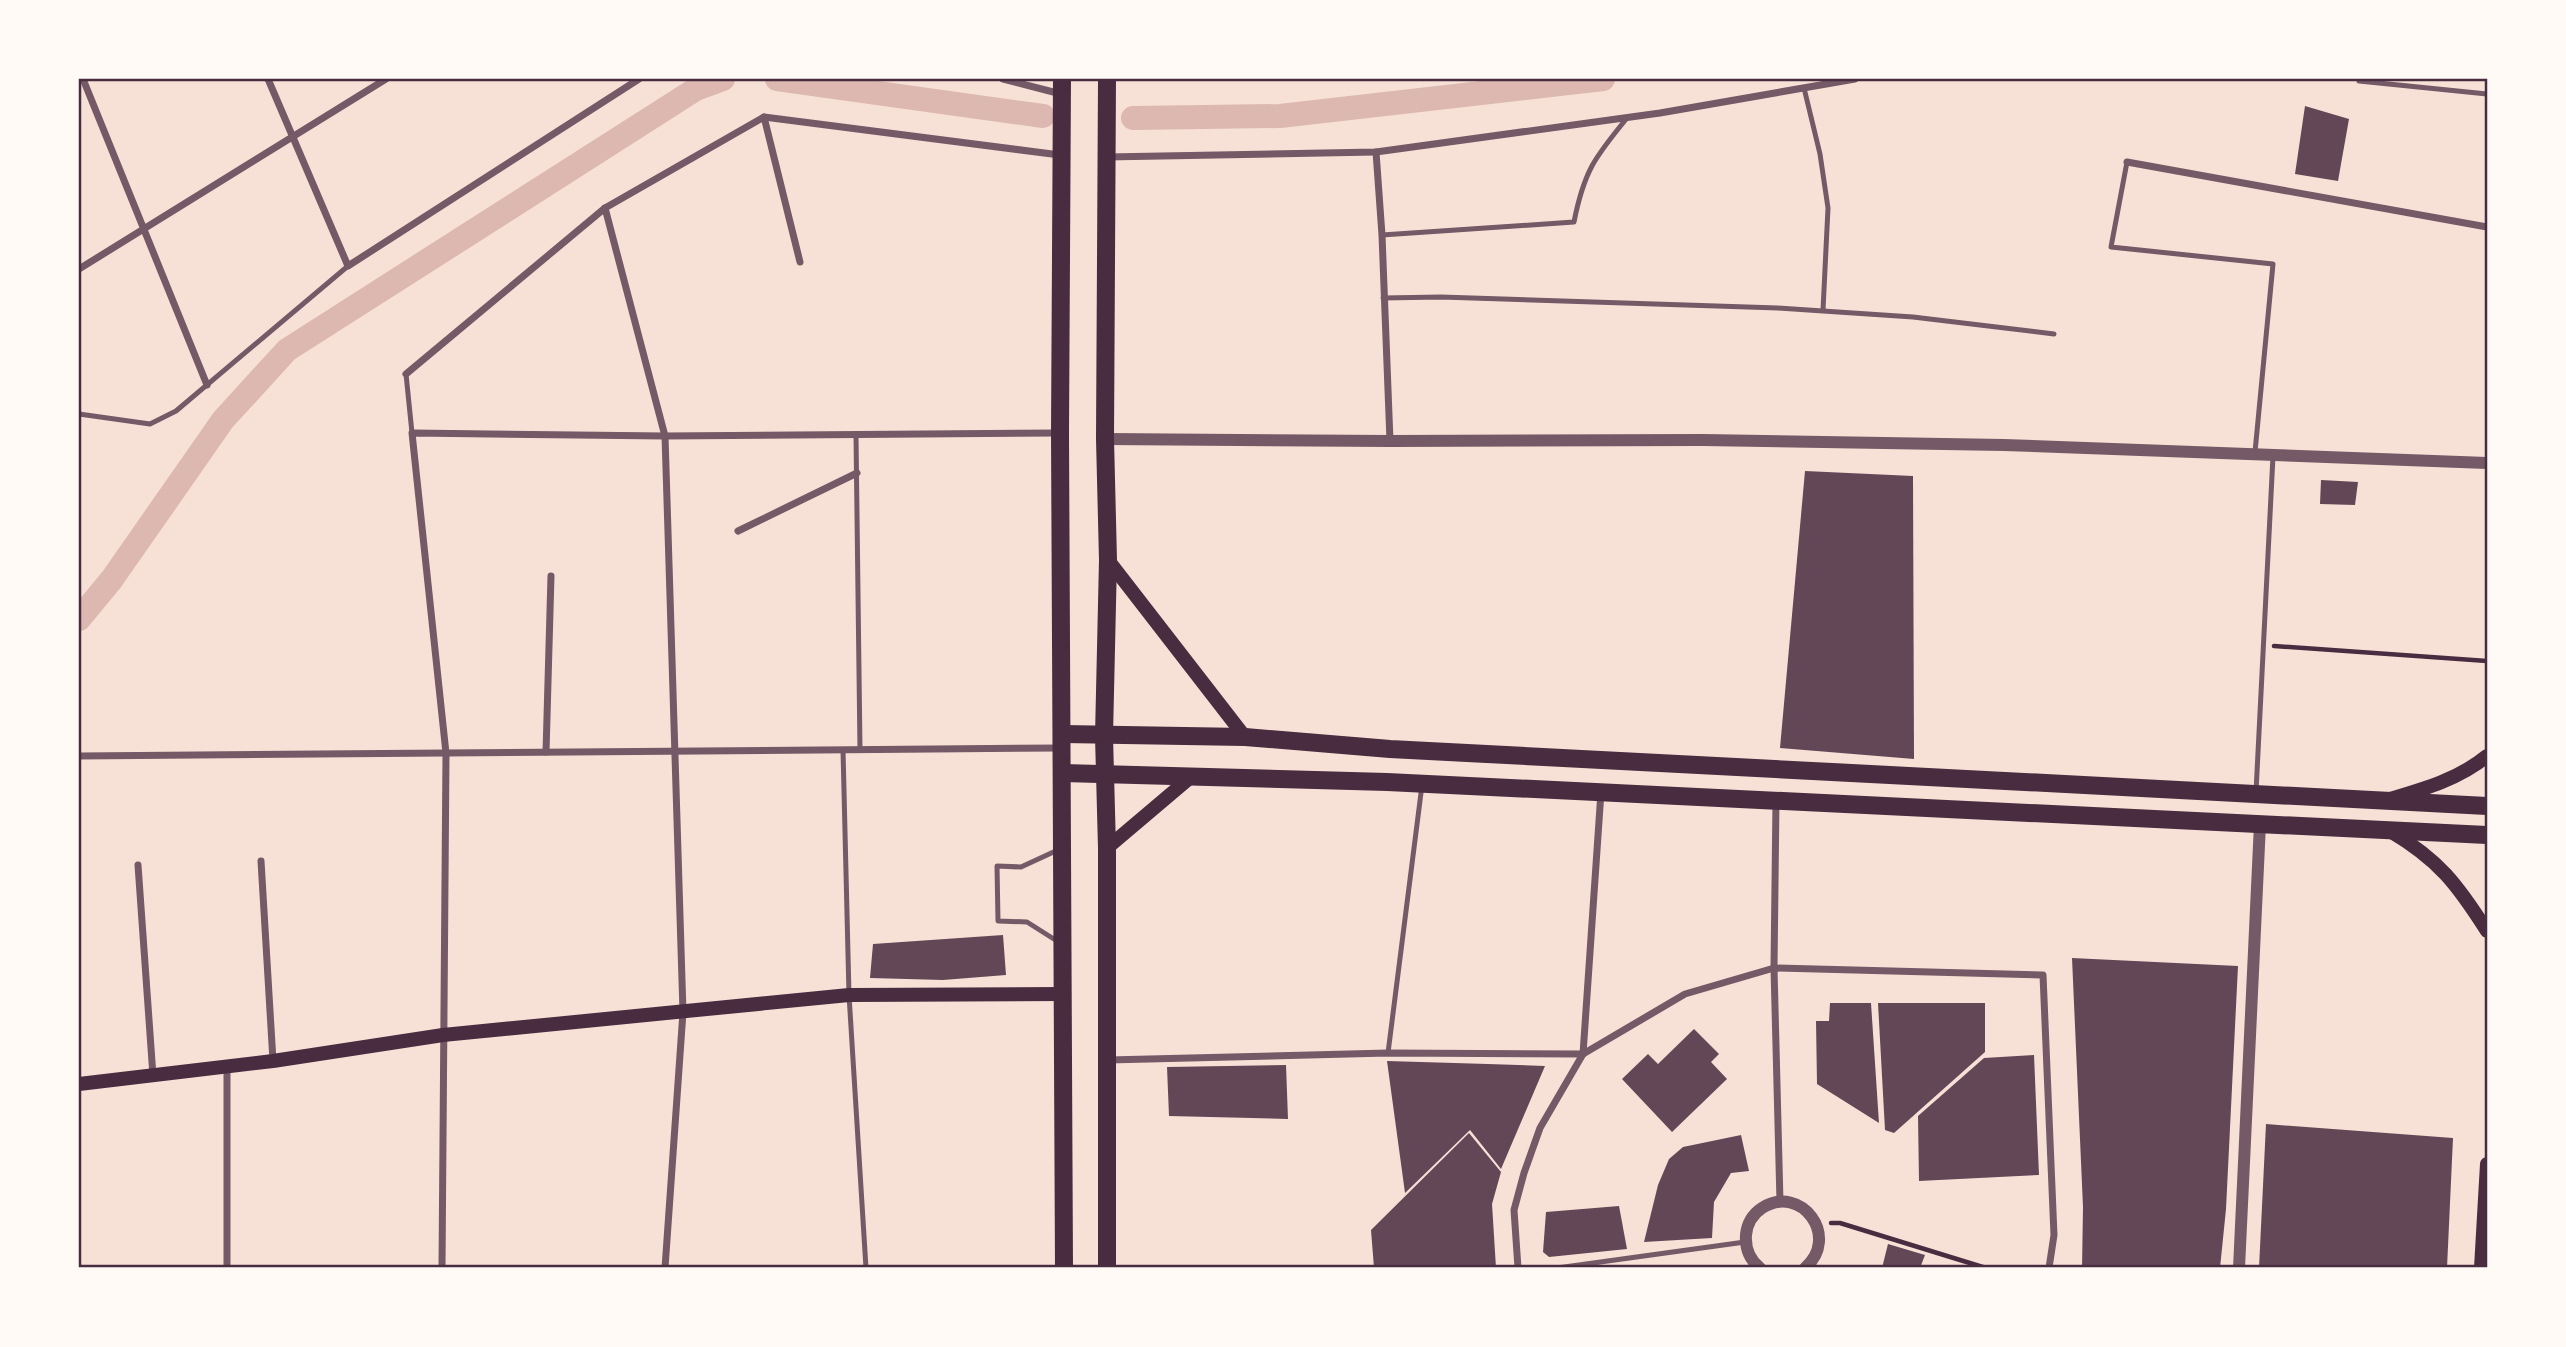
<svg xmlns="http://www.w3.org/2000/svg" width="2566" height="1347" font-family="'Open Sans',sans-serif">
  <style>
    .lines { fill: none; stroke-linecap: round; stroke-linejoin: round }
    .canal { stroke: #dcb8b0; stroke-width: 24 }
    .building { fill: #644757 }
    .path { stroke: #4a2c40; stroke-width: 4.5 }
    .service { stroke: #755966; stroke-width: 5 }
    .minor { stroke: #755966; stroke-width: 7 }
    .tertiary { stroke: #755966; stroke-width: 12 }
    .secondary { stroke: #4a2c40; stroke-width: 14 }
    .primary { stroke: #4a2c40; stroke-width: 18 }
    .neatline { fill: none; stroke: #4a2c40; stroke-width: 2.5 }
  </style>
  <rect width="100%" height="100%" fill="#f7e1d7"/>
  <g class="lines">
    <!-- canal -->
    <g class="canal">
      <polyline points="777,79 1043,116"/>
      <polyline points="1133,118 1280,116 1603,79"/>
      <polyline points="79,619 112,579 223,420 287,350 696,89 723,79"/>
    </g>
  </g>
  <!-- building -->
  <g class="building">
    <polygon points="2305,106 2349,119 2338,181 2295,174"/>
    <polygon points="1805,471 1913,476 1914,759 1780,748"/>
    <polygon points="2321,480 2358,482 2355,505 2320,504"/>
    <polygon points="1003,935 1006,975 943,980 870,978 873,944"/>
    <polygon points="2072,958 2238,966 2226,1209 2220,1268 2082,1268 2083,1207"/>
    <polygon points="1830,1003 1871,1003 1879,1123 1817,1084 1816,1021 1829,1021"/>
    <polygon points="1878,1003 1985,1003 1985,1052 1894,1133 1885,1130"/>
    <polygon points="1694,1029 1719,1054 1711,1062 1727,1079 1672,1132 1622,1079 1648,1054 1658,1064"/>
    <polygon points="2034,1055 2039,1175 1919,1181 1918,1116 1984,1058"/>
    <polygon points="1387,1061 1488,1064 1545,1066 1501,1169 1470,1130 1405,1193"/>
    <polygon points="1286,1065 1288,1119 1169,1116 1167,1067"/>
    <polygon points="2266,1124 2453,1138 2447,1268 2259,1268"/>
    <polygon points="1469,1133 1501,1172 1492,1204 1496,1268 1374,1268 1371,1230"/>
    <polygon points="1741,1135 1749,1171 1731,1173 1714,1202 1712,1238 1644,1242 1658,1185 1669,1159 1683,1147"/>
    <polygon points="1619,1206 1627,1249 1549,1257 1543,1252 1546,1212"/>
    <polygon points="1888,1244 1925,1255 1920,1268 1882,1268"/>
  </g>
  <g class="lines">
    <!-- path -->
    <g class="path">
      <polyline points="2274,646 2487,661"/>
      <polyline points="1831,1223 1840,1223 1986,1268"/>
    </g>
    <!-- service -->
    <g class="service">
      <polyline points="2359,81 2487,94"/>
      <polyline points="1804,88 1820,154 1828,208 1823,310"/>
      <polyline points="2127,162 2111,247 2273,264 2255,452"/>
      <path d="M 1382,235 L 1574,222 C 1584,171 1595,157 1627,118"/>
      <polyline points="1383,298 1441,297 1778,308 1913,317 2054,334"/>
      <polyline points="406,374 412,433"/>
      <polyline points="79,414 150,424 176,411 348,266"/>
      <polyline points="856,436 860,750"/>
      <polyline points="843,750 849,995 866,1268"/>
      <polyline points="2256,792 2273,456"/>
      <polyline points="1057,941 1027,922 998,921 997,866 1021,867 1060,849"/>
      <polyline points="1388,1053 1422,785"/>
      <polyline points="1557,1268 1745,1242"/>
    </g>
    <!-- minor -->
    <g class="minor">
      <polyline points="83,79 207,385"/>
      <polyline points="268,79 348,266 639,79"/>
      <polyline points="1003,79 1061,94"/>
      <polyline points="764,117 800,262"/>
      <polyline points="1376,152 1382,235 1390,441"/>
      <polyline points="1106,157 1376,152 1660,113 1855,79"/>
      <polyline points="2127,162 2487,227"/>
      <polyline points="605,208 665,436 683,1012 665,1268"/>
      <polyline points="79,269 386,79"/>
      <polyline points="406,374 605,208 764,117 1060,155"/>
      <polyline points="738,531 857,473"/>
      <polyline points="546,752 551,576"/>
      <polyline points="79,756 1062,748"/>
      <polyline points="1776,800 1774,968 1780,1202"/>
      <polyline points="261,861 273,1061"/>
      <polyline points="138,865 153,1076"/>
      <polyline points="1108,1060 1388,1053 1583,1054 1601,792"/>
      <polyline points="227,1067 227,1268"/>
      <polyline points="442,1268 446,753 412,433 665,436 1060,433"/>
      <polyline points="1518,1268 1514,1210 1524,1173 1540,1128 1583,1054 1685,994 1774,968 2043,975 2054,1235 2049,1268"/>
    </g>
    <!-- tertiary -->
    <g class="tertiary">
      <polyline points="1105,439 1390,441 1703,440 2004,445 2487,463"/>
      <path d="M 1760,1268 C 1750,1260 1745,1249 1746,1235 C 1747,1224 1753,1214 1762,1208 C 1801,1183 1841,1237 1805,1268"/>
      <polyline points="2239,1268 2260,824"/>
    </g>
    <!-- secondary -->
    <g class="secondary">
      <polyline points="1108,560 1245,737"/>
      <path d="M 2390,799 C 2424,789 2459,779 2487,756"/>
      <path d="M 2390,831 C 2439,860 2457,884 2487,931"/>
      <polyline points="1107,848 1192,776"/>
      <polyline points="79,1084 273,1061 443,1035 849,995 1062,994"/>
      <polyline points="2481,1268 2487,1164"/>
    </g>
    <!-- primary -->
    <g class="primary">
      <polyline points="1062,79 1060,433 1064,1268"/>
      <polyline points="1107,79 1105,439 1108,560 1104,736 1107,848 1107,1268"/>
      <polyline points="1063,734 1245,737 1390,749 2487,806"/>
      <polyline points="1063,773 1387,782 2487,835"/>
    </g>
  </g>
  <!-- border -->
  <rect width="2566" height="1347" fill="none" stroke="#fffaf5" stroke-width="161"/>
  <rect x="80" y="80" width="2406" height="1186" class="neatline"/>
</svg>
